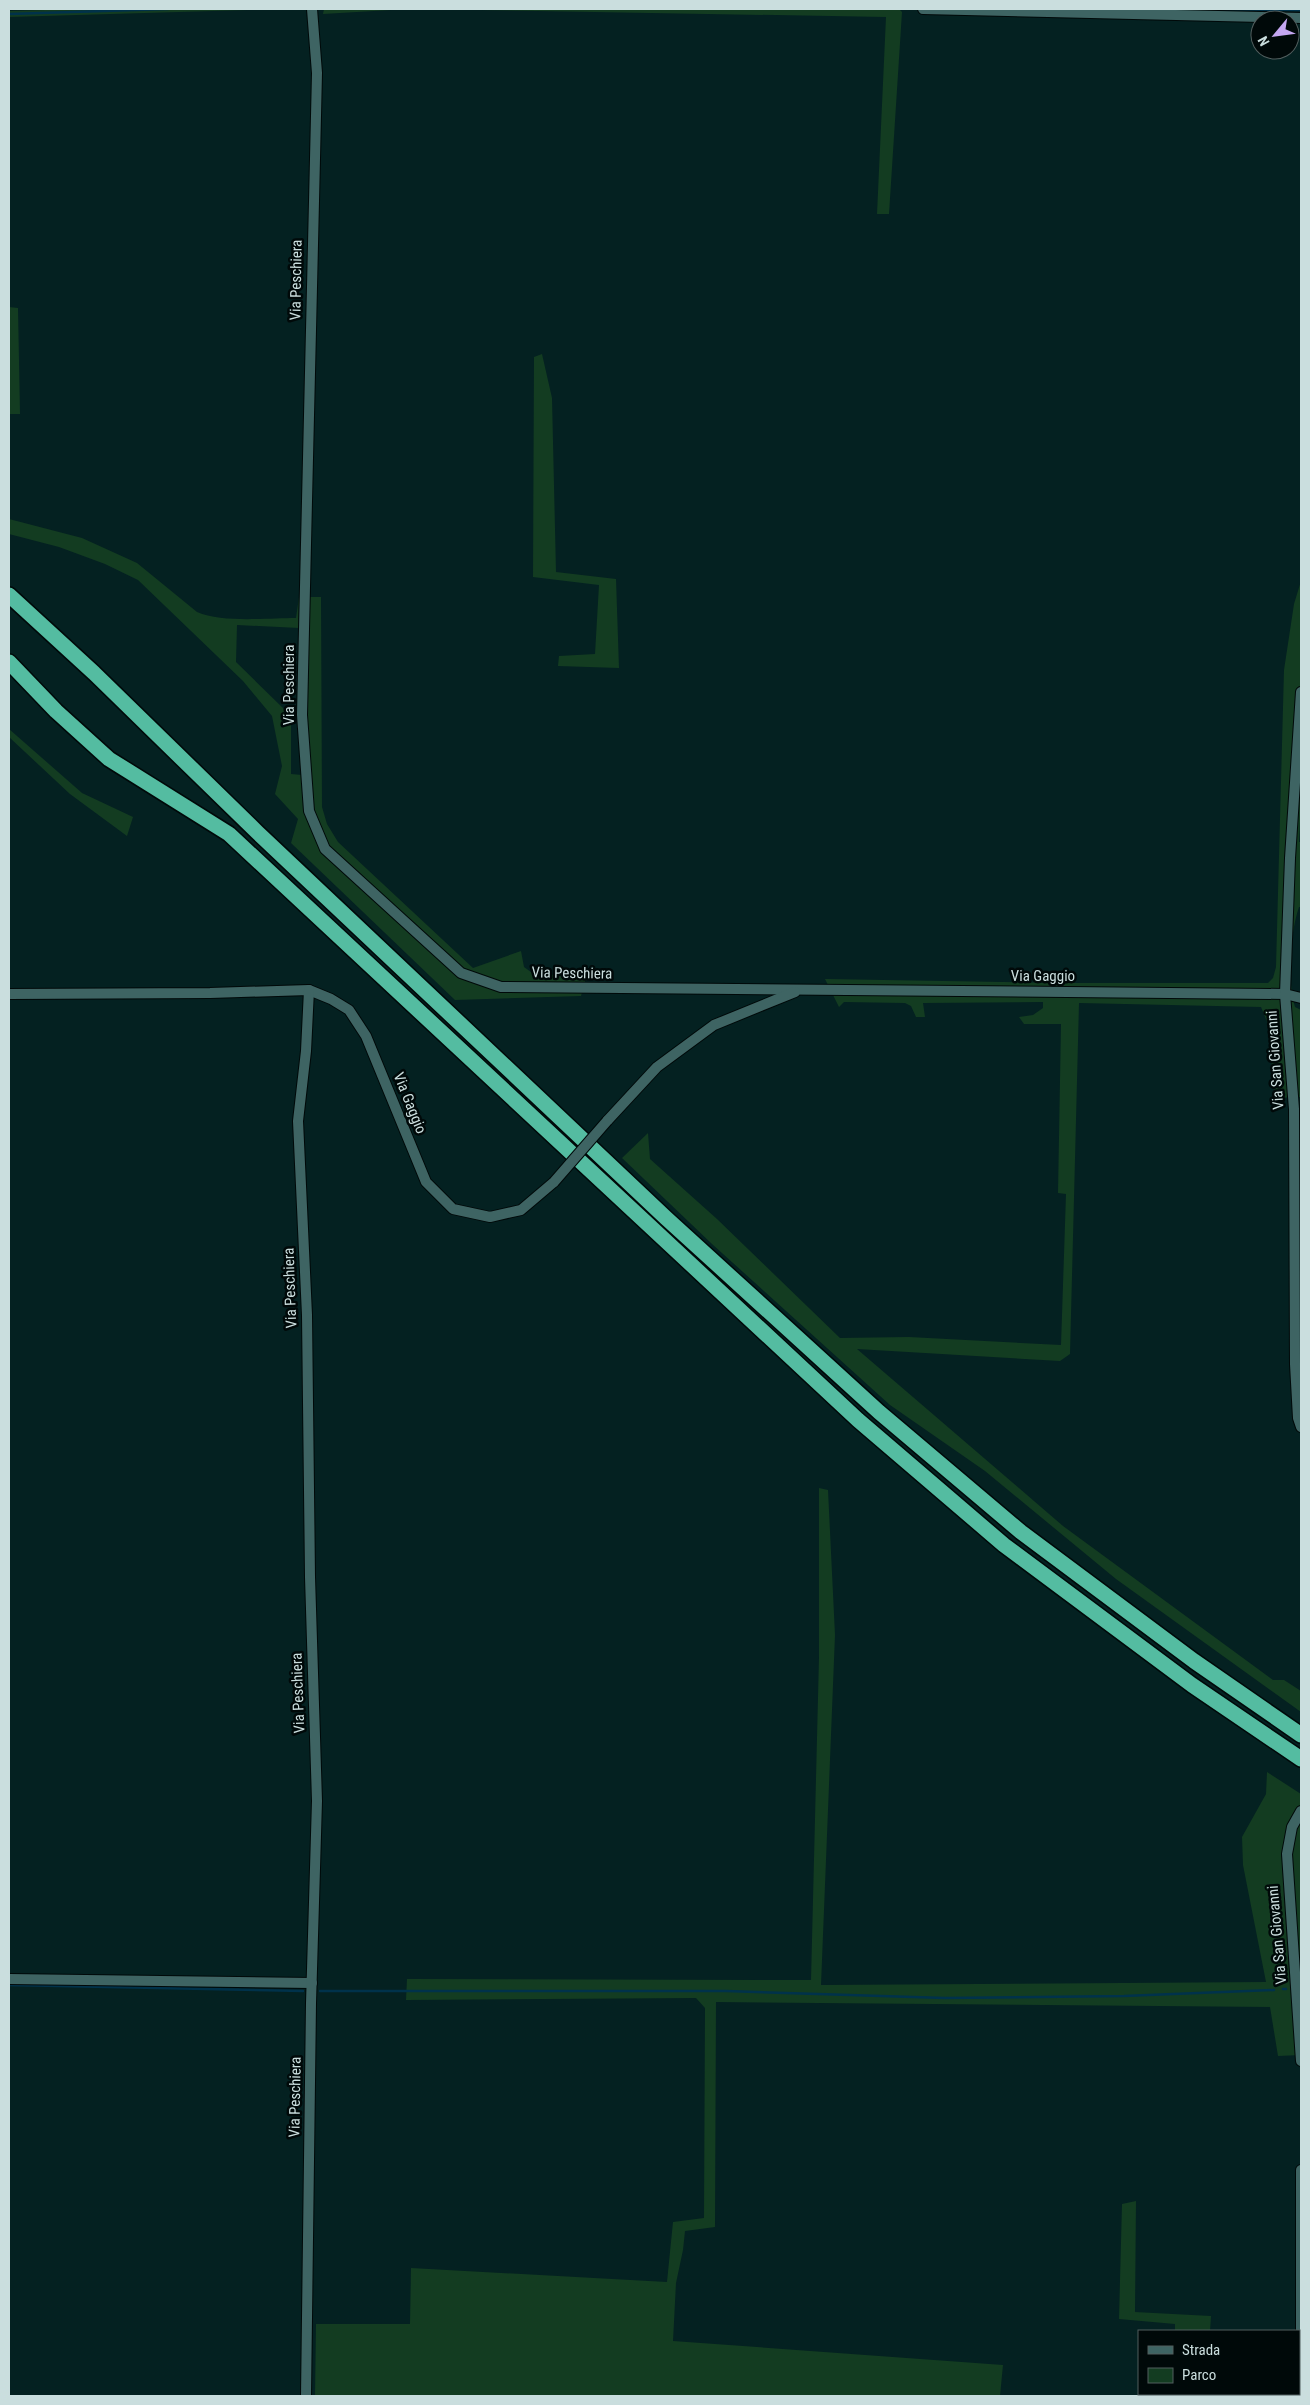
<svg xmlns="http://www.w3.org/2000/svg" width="1310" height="2405" font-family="'Roboto Condensed',sans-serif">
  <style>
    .green { fill: #133c21; fill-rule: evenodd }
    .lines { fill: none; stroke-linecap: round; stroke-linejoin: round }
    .stream { stroke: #00324b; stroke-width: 2.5 }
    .minor-casing { stroke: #000909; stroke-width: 12 }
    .highway-casing { stroke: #000909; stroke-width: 18 }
    .minor { stroke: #3e6463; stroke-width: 10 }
    .highway { stroke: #54bca1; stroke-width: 15 }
    .minor-bridge-casing { stroke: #000909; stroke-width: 12; stroke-linecap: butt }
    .minor-bridge { stroke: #3e6463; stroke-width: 10 }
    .labels { text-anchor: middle; stroke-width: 5; stroke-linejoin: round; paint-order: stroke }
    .street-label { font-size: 15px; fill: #cadede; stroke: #000909 }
  </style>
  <rect width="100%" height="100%" fill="#042121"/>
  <!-- green -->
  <g class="green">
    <polygon points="82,9 281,9 9,17 9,11"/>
    <polygon points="324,9 408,9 323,14"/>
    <polygon points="421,9 899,9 902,12 889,214 877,214 886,17"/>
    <polygon points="9,307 18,308 20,414 9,414"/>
    <polygon points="542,354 552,398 556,572 616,579 619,668 558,666 559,656 595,654 599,585 533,577 534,357"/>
    <path d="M 9,519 L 82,538 L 137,563 L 197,612 C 222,623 267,618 296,618 L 299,597 L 321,597 L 322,807 L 327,824 L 338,842 L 473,968 L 521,951 L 524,967 L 535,975 L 587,974 L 581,996 L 455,1000 L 291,843 L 298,819 L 275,794 L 282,766 L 272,716 L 243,681 L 138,580 L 105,564 L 59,547 L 9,534 ZM 237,625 L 299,628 L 302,775 L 291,774 L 291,723 L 285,710 L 236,662 Z"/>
    <path d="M 1301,581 L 1301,802 L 1299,842 L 1301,842 L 1301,907 L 1299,907 C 1290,934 1287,979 1295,1007 L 1301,1010 L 1301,1097 L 1275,1098 L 1268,1024 L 1261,1007 L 1079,1003 L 1070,1354 L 1060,1361 L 857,1349 L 1063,1526 L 1273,1680 L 1284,1680 L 1301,1691 L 1301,1712 L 1116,1579 L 985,1471 L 890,1405 L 712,1244 L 622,1158 L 648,1133 L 650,1159 L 717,1219 L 840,1338 L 909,1337 L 1061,1345 L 1066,1194 L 1058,1193 L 1061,1024 L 1024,1024 L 1019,1017 L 1033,1015 L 1043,1008 L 1043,1002 L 923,1003 L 925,1017 L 916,1017 L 911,1006 L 905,1003 L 844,1002 L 839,1007 L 825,979 L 1059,983 L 1268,983 L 1273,978 L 1276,967 L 1284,670 L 1294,604 Z"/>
    <polygon points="9,729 82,793 133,817 127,836 70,794 9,737"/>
    <polygon points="819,1488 828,1490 835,1635 821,1985 1266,1982 1243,1865 1242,1837 1266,1794 1267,1772 1301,1794 1301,2055 1278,2056 1270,2007 716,2002 715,2227 685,2231 683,2250 676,2283 673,2341 1003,2365 1000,2396 315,2396 316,2324 410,2324 411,2268 667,2282 673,2222 704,2218 705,2008 696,1998 406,2000 407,1979 811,1980 819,1657"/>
    <polygon points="1136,2201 1135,2312 1211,2316 1210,2331 1175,2331 1175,2324 1119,2319 1122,2204"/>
  </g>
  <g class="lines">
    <!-- stream -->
    <g class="stream">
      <polyline points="1199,9 1301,10"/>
      <polyline points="9,14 168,9"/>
      <polyline points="9,1985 303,1991"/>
      <polyline points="1283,1989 1286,1989"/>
      <polyline points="320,1991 726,1991 945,1998 1124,1996 1274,1990"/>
    </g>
    <!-- minor casing -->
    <g class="minor-casing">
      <g id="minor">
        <polyline points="312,9 317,73 302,715 309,811 325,849 461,973 501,987 1285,994 1301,998"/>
        <polyline points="923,9 1301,18"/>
        <polyline points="1301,692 1290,858 1285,994 1294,1109 1295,1364 1298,1418 1301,1427"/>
        <polyline points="9,994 210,993 309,990 331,999 349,1010 366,1036 426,1182 453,1209 490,1217 521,1210 554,1182"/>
        <polyline points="607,1121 657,1067 714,1025 795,992"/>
        <polyline points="1301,1811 1292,1827 1287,1854 1301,2061"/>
        <polyline points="9,1979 312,1983"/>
        <polyline points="306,2396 311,2003 317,1801 310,1577 307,1315 298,1121 306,1051 309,990"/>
        <polyline points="1301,2396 1301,2170"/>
      </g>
    </g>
    <!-- highway casing -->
    <g class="highway-casing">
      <g id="highway">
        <polyline points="9,595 94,673 257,832 666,1218 879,1412 1021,1532 1194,1661 1301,1735"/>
        <polyline points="9,662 56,711 109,759 229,834 858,1420 1004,1545 1192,1685 1301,1759"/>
      </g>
    </g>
    <!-- minor -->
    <use href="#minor" class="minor"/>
    <!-- highway -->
    <use href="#highway" class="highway"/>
    <!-- minor-bridge casing -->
    <g class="minor-bridge-casing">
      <polyline id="minor-bridge" points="554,1182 607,1121"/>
    </g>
    <!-- minor-bridge -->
    <use href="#minor-bridge" class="minor-bridge"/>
  </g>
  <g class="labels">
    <!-- street labels -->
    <g class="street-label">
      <text transform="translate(296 280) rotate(-89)" y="5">Via Peschiera</text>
      <text transform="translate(289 685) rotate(-90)" y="5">Via Peschiera</text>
      <text transform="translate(572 973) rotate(1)" y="5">Via Peschiera</text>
      <text x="1043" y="981">Via Gaggio</text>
      <text transform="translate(1275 1060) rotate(-94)" y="5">Via San Giovanni</text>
      <text transform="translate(410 1103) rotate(68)" y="5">Via Gaggio</text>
      <text transform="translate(290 1288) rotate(-92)" y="5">Via Peschiera</text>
      <text transform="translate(298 1693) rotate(-92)" y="5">Via Peschiera</text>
      <text transform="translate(1277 1935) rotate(-95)" y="5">Via San Giovanni</text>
      <text transform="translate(295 2097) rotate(-89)" y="5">Via Peschiera</text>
    </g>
  </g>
  <!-- border -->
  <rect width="1310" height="2405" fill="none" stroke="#cadede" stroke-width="20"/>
  <!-- legend -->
  <rect x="1138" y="2330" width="162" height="65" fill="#000909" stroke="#515e5e"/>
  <rect x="1148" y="2346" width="25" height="8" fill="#3e6463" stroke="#515e5e"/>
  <text x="1182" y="2355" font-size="15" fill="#cadede">Strada</text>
  <rect x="1148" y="2368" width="25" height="15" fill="#133c21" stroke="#515e5e"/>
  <text x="1182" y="2380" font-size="15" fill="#cadede">Parco</text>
  <!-- north arrow -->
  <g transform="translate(1275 35) rotate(241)"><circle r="24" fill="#000909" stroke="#515e5e"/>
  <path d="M0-4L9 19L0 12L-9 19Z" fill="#c4a7f1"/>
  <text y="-8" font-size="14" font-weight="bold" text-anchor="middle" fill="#cadede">N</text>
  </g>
</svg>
